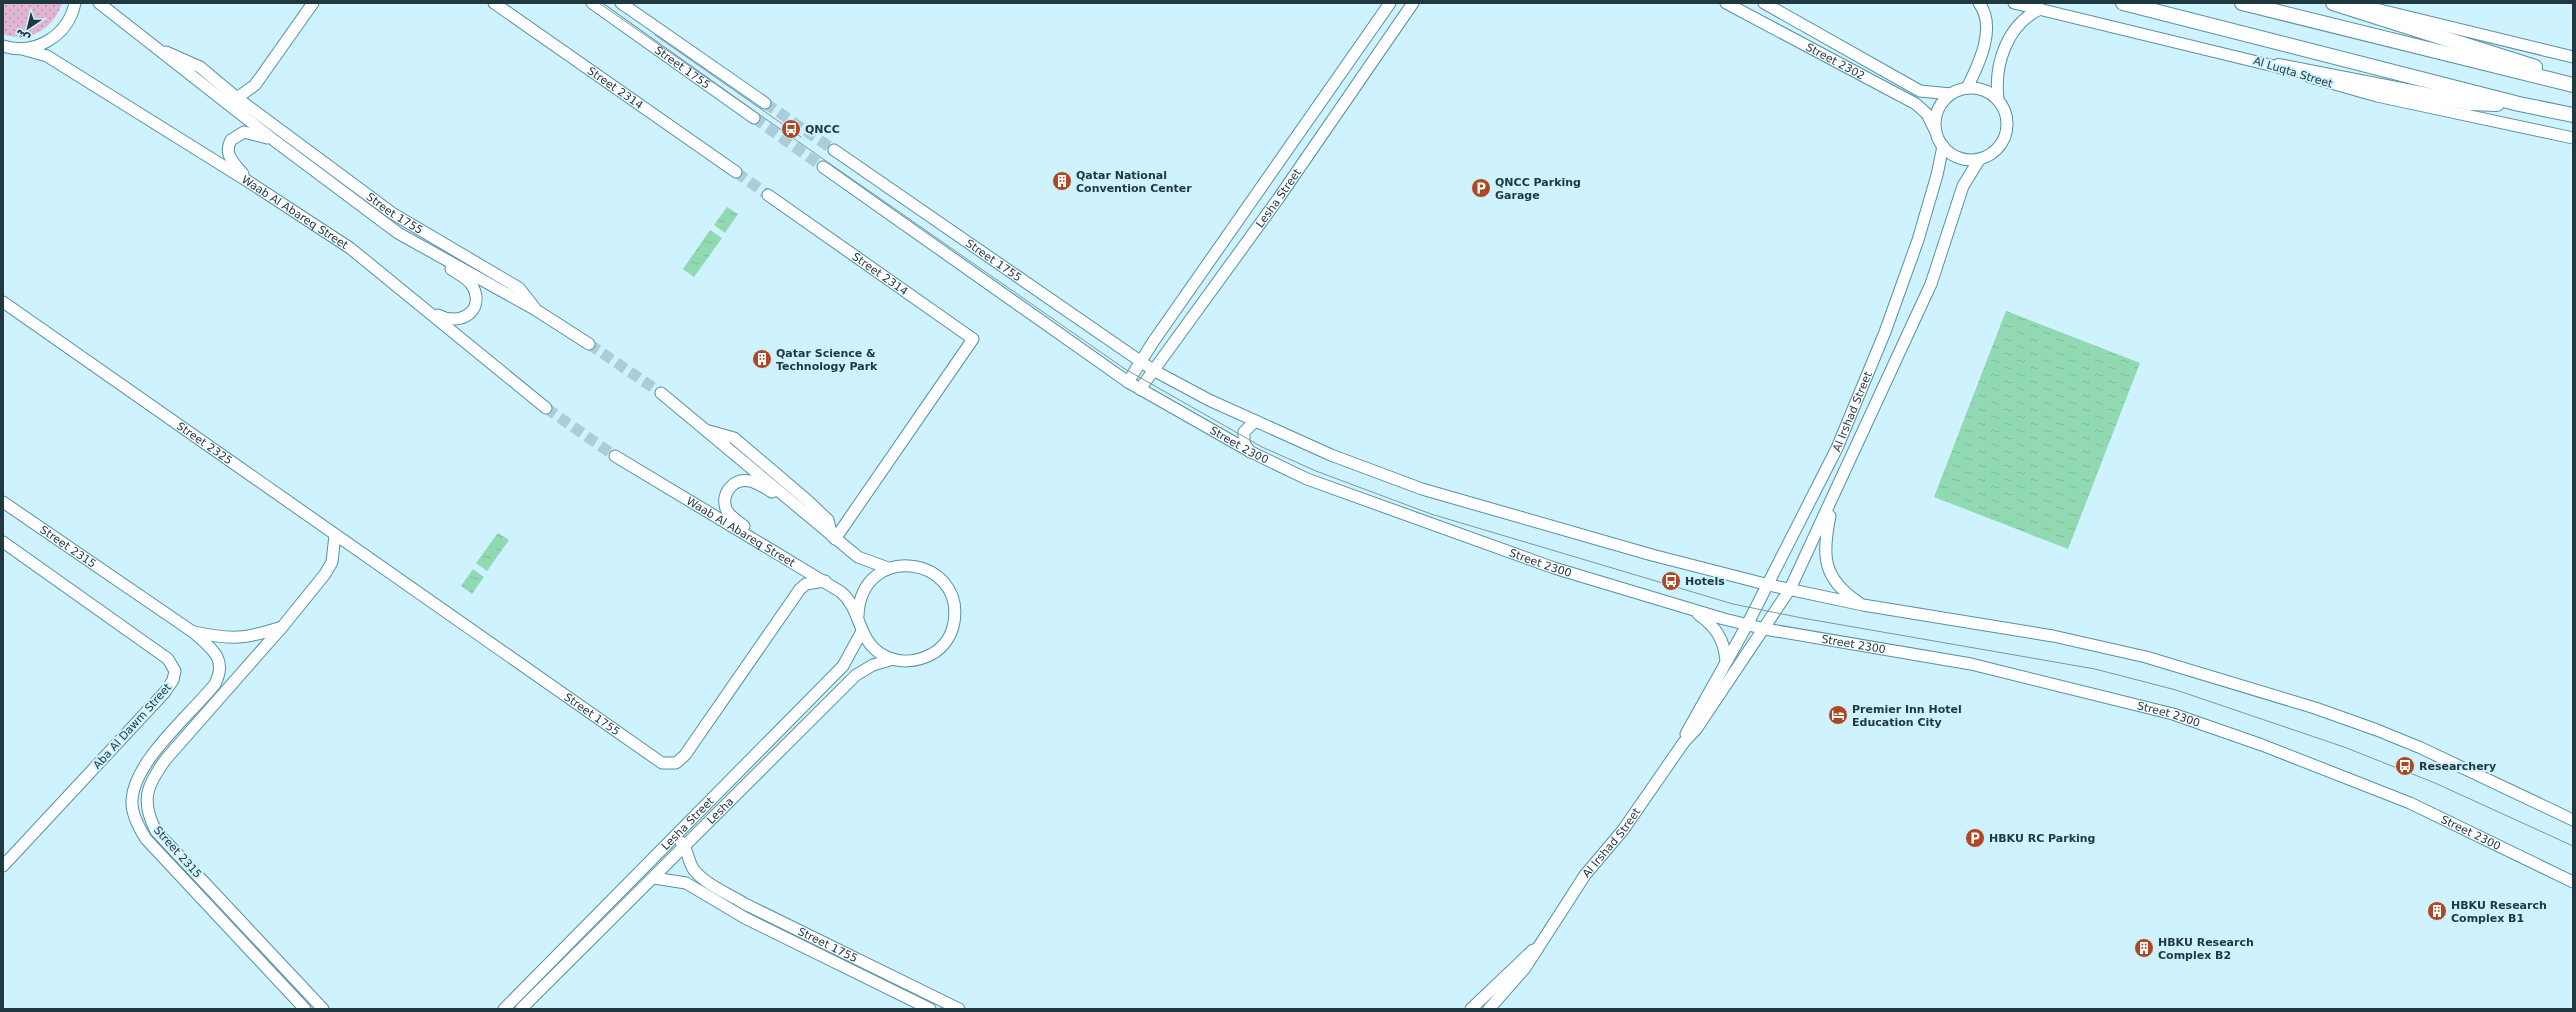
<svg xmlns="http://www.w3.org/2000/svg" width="2576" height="1012" font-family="'DejaVu Sans',Cairo,sans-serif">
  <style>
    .green { fill: url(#green-dots) }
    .water { fill: url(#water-ripples) }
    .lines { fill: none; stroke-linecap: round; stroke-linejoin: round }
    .minor-tunnel { stroke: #abcdd8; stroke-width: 11; stroke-dasharray: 11 5.5; stroke-linecap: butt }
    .minor-casing { stroke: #5591a3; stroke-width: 13 }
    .major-casing { stroke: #5591a3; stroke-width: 16 }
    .minor { stroke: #fff; stroke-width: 11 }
    .major { stroke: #fff; stroke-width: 14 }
    .tram { stroke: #7a98a2; stroke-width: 1 }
    .labels { text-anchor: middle; stroke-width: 4; stroke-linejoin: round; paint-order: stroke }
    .street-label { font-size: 11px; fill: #203941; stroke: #cef2fe }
    .poi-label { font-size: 11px; font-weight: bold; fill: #203941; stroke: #cef2fe; text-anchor: start }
  </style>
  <defs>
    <pattern id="green-dots" width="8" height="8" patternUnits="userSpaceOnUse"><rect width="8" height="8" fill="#e2b5d2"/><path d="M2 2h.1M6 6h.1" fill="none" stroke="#b794ac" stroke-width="1.8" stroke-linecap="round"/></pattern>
    <pattern id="water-ripples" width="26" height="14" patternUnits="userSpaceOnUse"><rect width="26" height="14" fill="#91d9b2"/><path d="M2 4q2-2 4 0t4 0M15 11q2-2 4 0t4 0" fill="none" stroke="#7dbb9a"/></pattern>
  </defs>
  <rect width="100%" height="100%" fill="#cef2fe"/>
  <!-- green -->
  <path class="green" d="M 3,3 L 62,3 C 54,28 29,44 3,34 Z"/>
  <!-- water -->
  <g class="water">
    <polygon points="727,207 738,214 725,233 714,225"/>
    <polygon points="710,230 722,238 694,277 683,269"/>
    <polygon points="2006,311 2140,363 2068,549 1934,497"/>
    <polygon points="498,533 509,540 487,571 476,563"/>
    <polygon points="473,569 484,577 472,594 461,586"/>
  </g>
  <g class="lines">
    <!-- minor-tunnel -->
    <g class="minor-tunnel">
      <polyline points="765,103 834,150"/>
      <polyline points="754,118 823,167"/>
      <polyline points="736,172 768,195"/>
      <polyline points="589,344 661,393"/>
      <polyline points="546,408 615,456"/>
    </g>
    <!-- minor casing -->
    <g class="minor-casing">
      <g id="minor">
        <polyline points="99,3 275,141 398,233 536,310 589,344"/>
        <path id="s1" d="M 494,3 L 736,172"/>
        <path id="s2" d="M 592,3 L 754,118"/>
        <polyline points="621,3 765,103"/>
        <path id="s3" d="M 1726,3 L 1916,104 L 1927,114 L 1935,130"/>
        <polyline points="1764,3 1920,91 1951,94"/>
        <polyline points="2014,3 2286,69"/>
        <polyline points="2355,4 2573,57"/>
        <path d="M 3,46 C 35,56 68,36 75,3"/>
        <path id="s4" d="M 22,49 L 47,56 L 249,182 L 350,248 L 546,408"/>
        <path id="s5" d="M 166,52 L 200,67 L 237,98 L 392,213 L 519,288 L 534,307"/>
        <polyline points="2310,77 2377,96 2573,138"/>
        <circle cx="1971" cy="124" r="36"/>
        <path d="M 1967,88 C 1979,64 1997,27 1979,3"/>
        <polyline points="237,98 255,85 313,3"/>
        <path d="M 1998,99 C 1994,64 2007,25 2040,9"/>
        <path id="s6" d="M 834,150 L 1153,370 L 1209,400 L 1331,455 L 1422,489 L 1652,555 L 1769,585 L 1863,605 L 2053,636 L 2146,657 L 2315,708 L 2377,730 L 2421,748 L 2573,820"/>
        <path id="s7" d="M 823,167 L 1128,382 L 1251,452 L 1307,479 L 1554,568 L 1724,619 L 1765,629 L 1971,664 L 2173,714 L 2262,745 L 2410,803 L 2573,882"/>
        <path d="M 243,174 C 234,163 223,154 231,140 L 244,132 L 267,138"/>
        <path id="s8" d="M 768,195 L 973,339 L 835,539"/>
        <path id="s9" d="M 3,302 L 662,763 L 676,763 L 685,755 L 800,589 L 806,584 L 825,581"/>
        <path d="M 438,315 C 460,327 485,311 473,287 C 469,279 458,274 451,269"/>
        <polyline points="1128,382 1153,342 1390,3"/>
        <path id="s10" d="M 1140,389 L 1278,199 L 1413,3"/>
        <polyline points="661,393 858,557 888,568"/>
        <polyline points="709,431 734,438 808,501 828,520 832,536"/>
        <polyline points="1250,452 1244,443 1244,432 1252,424 1257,422"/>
        <path id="s11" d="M 615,456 L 841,592 C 862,610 857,641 883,655 C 899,664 917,662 932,654 C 944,647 952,635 954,622 C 965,556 861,541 858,616"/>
        <path id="s12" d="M 3,502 L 193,632 C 211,648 228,658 215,684 C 191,714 134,761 132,800 C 131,814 139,828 146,839 L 305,1009"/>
        <path d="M 1830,516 C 1822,555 1822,578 1858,602"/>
        <path d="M 744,526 C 738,521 729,516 726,509 C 721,493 733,478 750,481 C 758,483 765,488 772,492"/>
        <polyline points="3,542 168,659 175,671 173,680 165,692 3,866"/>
        <path d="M 1698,614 C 1716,627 1724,639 1726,661"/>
        <path d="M 194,632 C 232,640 245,639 282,627"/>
        <path id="s13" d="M 1686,734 L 1747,625 L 1837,448 L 1885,332 L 1918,240 L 1937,175 L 1943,146"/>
        <path id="s14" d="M 681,842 C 688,849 688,862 694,870 C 706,885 729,894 745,904 L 959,1009"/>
        <polyline points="654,878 686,883 745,918 930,1009"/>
        <path d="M 323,1009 L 156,831 C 140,800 147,785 166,759 L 283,626 L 325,574 L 332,562 L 335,535"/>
        <path id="s15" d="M 504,1009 L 843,666 L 862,631"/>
        <path id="s16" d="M 521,1009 L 856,675 L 873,665 L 893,659"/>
        <polyline points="1471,1009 1533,950"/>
        <path id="s17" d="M 1489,1009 L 1525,968 L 1585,875 L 1623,830 L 1684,742 L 1697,728 L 1790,589 L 1931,284 L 1963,186 L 1979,160"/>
      </g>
    </g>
    <!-- major casing -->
    <g class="major-casing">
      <g id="major">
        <polyline points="2123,3 2519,104 2573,115"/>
        <polyline points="2242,3 2573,85"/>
        <polyline points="2333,3 2535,67"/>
        <polyline points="2279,66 2469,103 2497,104"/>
      </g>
    </g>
    <!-- minor -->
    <use href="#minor" class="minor"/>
    <!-- major -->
    <use href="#major" class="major"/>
    <!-- tram -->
    <g class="tram">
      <polyline points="599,3 1125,369 1262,447 1316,471 1431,514 1733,604 1802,618 2095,669 2176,690 2344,747 2435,783 2573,846"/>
      <polyline points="655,35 801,137"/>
    </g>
  </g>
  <!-- icons -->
  <defs>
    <g id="bus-disc" transform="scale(1)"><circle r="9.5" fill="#af4822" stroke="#cef2fe"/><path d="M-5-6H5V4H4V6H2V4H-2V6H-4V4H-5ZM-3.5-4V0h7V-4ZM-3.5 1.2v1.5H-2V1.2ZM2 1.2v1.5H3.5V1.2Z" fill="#fff"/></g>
    <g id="building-disc" transform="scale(1)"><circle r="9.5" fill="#af4822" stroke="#cef2fe"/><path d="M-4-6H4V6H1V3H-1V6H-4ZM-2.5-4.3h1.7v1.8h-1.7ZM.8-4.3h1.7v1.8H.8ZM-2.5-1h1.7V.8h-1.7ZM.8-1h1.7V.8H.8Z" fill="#fff"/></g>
    <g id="parking-disc" transform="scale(1)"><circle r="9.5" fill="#af4822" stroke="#cef2fe"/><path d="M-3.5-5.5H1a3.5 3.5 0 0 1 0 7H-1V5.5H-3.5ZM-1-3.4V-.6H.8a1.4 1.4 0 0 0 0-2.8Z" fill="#fff"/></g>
    <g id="hotel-disc" transform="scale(1)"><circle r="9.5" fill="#af4822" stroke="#cef2fe"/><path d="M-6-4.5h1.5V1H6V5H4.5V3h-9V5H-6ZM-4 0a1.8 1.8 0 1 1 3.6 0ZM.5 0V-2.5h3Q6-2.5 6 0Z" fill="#fff"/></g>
  </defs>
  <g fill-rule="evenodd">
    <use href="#bus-disc" x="791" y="129"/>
    <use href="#building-disc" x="1062" y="181"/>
    <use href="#parking-disc" x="1481" y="188"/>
    <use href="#building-disc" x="762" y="359"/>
    <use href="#bus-disc" x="1671" y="581"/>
    <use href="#hotel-disc" x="1838" y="715"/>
    <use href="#bus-disc" x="2405" y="766"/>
    <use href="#parking-disc" x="1975" y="838"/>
    <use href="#building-disc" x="2437" y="911"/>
    <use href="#building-disc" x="2144" y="948"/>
  </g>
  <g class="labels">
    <!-- street labels -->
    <g class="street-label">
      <text dy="4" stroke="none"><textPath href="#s3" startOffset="124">Street 2302</textPath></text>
      <text dy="4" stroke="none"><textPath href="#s2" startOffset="111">Street 1755</textPath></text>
      <text transform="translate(2293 72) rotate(17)" y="4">Al Luqta Street</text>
      <text dy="4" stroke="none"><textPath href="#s1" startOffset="148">Street 2314</textPath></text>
      <text dy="4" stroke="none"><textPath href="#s10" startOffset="236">Lesha Street</textPath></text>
      <text dy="4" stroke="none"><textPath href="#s4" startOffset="319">Waab Al Abareq Street</textPath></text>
      <text dy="4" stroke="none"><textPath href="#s5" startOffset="281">Street 1755</textPath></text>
      <text dy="4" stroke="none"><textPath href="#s6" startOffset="194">Street 1755</textPath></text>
      <text dy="4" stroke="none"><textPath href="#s8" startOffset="137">Street 2314</textPath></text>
      <text dy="4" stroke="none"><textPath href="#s13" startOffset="363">Al Irshad Street</textPath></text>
      <text dy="4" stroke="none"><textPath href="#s9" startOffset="246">Street 2325</textPath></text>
      <text dy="4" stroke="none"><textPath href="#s7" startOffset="501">Street 2300</textPath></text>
      <text dy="4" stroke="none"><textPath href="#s11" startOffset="147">Waab Al Abareq Street</textPath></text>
      <text dy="4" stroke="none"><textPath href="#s12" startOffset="79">Street 2315</textPath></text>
      <text dy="4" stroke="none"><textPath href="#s7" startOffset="825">Street 2300</textPath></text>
      <text dy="4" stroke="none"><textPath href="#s7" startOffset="1149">Street 2300</textPath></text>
      <text dy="4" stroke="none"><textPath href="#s9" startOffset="719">Street 1755</textPath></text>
      <text dy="4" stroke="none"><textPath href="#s7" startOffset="1472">Street 2300</textPath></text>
      <text transform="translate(132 726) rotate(-48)" y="4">Aba Al Dawm Street</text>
      <text dy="4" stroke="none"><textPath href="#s16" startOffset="281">Lesha</textPath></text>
      <text dy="4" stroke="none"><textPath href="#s15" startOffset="261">Lesha Street</textPath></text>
      <text dy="4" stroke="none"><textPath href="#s7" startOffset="1797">Street 2300</textPath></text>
      <text dy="4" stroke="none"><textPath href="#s17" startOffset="207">Al Irshad Street</textPath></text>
      <text transform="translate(178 852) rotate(48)" y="4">Street 2315</text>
      <text dy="4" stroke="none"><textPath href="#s14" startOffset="185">Street 1755</textPath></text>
    </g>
    <!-- poi labels -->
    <g class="poi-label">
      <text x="805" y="133">QNCC</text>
      <text x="1076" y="179">Qatar National<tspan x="1076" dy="13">Convention Center</tspan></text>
      <text x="1495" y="186">QNCC Parking<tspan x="1495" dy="13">Garage</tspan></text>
      <text x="776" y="357">Qatar Science &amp;<tspan x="776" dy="13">Technology Park</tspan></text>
      <text x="1685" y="585">Hotels</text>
      <text x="1852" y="713">Premier Inn Hotel<tspan x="1852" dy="13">Education City</tspan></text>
      <text x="2419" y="770">Researchery</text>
      <text x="1989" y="842">HBKU RC Parking</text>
      <text x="2451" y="909">HBKU Research<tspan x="2451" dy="13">Complex B1</tspan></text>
      <text x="2158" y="946">HBKU Research<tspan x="2158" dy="13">Complex B2</tspan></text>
    </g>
  </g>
  <!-- border -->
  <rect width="2576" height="1012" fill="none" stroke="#203941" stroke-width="8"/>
  <!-- north arrow -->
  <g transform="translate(28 28) rotate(215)" stroke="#cef2fe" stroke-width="3" paint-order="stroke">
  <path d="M0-3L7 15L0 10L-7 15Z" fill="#203941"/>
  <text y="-6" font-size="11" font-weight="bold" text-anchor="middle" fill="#203941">ش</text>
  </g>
</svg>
